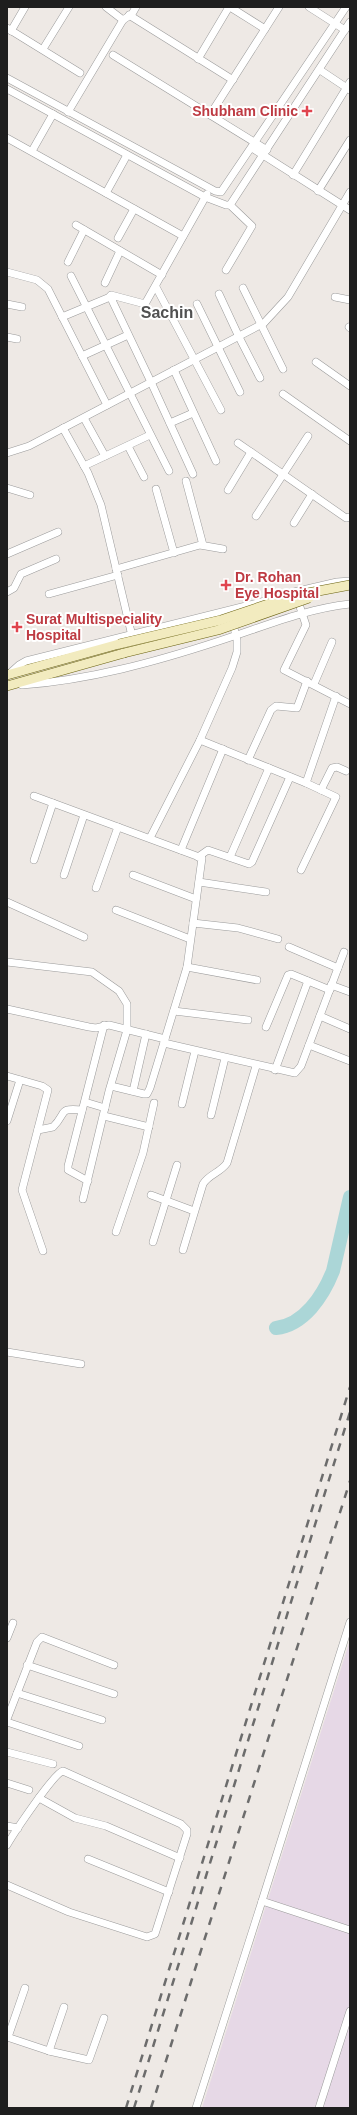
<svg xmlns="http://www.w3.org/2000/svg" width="357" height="2115" font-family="Helvetica,sans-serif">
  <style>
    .industrial { fill: #e6d8e6 }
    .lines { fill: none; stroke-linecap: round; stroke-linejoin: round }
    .river { stroke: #abd6d7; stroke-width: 14 }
    .minor-casing { stroke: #9b9b9b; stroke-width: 8 }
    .secondary-casing { stroke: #6a6211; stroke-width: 10 }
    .minor { stroke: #fff; stroke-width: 7 }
    .secondary { stroke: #f2ebbf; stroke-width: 9 }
    .rail { stroke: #6c6c6c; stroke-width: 2.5; stroke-dasharray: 8 8; stroke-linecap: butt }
    .secondary-bridge-casing { stroke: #6a6211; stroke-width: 10; stroke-linecap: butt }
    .secondary-bridge { stroke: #f2ebbf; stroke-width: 9 }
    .health-dot { fill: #e0444e; stroke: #fff; stroke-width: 1.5 }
    .labels { text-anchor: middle; stroke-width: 4; stroke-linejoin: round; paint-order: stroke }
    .health-label { font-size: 14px; font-weight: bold; fill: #be3a42; stroke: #fff; text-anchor: start }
    .quarter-label { font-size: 16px; font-weight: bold; fill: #515151; stroke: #fff }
  </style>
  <rect width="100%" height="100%" fill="#eee9e5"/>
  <!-- industrial -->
  <polygon class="industrial" points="350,1640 350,2108 202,2108"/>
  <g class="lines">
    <!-- river -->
    <path class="river" d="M 276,1328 C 304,1325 323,1296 333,1271 L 350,1197"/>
    <!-- minor casing -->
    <g class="minor-casing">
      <g id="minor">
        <polyline points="106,7 123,20"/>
        <polyline points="230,7 265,29"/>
        <polyline points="309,7 345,30"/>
        <polyline points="129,15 233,80"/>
        <polyline points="7,28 80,73"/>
        <polyline points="11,31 25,7"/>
        <polyline points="43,49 69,7"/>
        <polyline points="113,55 267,150"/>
        <polyline points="198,59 229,7"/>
        <polyline points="320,70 350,90"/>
        <polyline points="7,78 215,191 221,192 346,7"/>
        <polyline points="7,89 205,197 226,205 230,205 350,22"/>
        <polyline points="68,112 123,20 132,14 136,7"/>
        <polyline points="210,115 279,7"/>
        <polyline points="7,138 183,236"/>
        <polyline points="252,148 350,210"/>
        <polyline points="32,151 53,114"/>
        <polyline points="293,175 350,82"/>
        <polyline points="318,191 350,140"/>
        <polyline points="106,193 127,155"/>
        <polyline points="76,225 162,275"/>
        <polyline points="118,238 134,209"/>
        <polyline points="68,262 84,230"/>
        <polyline points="226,270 252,226 230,205"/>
        <polyline points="7,272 37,280 48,289 107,405"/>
        <polyline points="71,276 169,471"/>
        <polyline points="105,283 120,251"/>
        <polyline points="156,287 221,410"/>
        <polyline points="243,288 283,369"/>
        <polyline points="219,294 239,337 260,378"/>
        <polyline points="335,297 350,300"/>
        <polyline points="7,304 22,307"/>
        <polyline points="197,304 240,392"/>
        <polyline points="62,317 110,297"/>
        <polyline points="349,327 350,328"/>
        <polyline points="7,337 17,339"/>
        <polyline points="82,356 128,335"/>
        <polyline points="316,362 350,386"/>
        <polyline points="174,370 216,461"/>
        <polyline points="283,394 350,441"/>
        <polyline points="84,418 105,456"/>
        <polyline points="170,423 193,413"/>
        <polyline points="63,428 88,473 101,505 132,636"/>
        <polyline points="238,443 346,518 350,517"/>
        <polyline points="128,446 144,477"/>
        <polyline points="7,453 29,446 264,323 288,297 350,192"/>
        <polyline points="84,466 150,435"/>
        <polyline points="193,474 151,382 110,296 111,295 145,304 207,194"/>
        <polyline points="186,481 203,545"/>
        <polyline points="7,488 30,495"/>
        <polyline points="156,489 174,553"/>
        <polyline points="228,490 251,452"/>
        <polyline points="256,516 308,436"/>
        <polyline points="294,523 312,494"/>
        <polyline points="7,554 58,532"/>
        <polyline points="116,569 200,545 223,549"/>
        <polyline points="7,592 14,588 21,574 56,559"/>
        <polyline points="294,592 337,582 350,581"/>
        <polyline points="49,594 118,575"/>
        <polyline points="297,598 306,625 284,670 350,704"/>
        <polyline points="9,674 19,665 26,661 265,601"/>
        <polyline points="314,684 332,642"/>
        <path d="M 22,685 C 89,680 155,662 219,641 C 263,627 304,609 350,604"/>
        <polyline points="200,740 306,783"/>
        <polyline points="248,760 271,710 276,706 297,708 307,681"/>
        <polyline points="321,790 332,768 337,767 346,771"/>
        <polyline points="34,796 202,858 187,967 150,1088 147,1094 144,1094 111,1086"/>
        <polyline points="150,838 200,740 232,668 237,652 237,640 232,620"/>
        <polyline points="181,850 223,749"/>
        <polyline points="198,857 208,850 249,864 252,862 290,777"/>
        <polyline points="230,857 269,768"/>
        <polyline points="34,860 53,803"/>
        <polyline points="301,870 336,797 306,783 336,696"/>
        <polyline points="64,875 84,815"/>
        <polyline points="133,875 196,899"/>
        <polyline points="199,882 266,892"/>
        <polyline points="96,888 118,827"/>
        <polyline points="7,902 84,937"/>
        <polyline points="116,910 190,939"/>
        <polyline points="193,923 238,928 278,939"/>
        <polyline points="289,947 338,968"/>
        <polyline points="7,962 92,972 119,991 127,1004 127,1030 109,1091 83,1199"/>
        <polyline points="187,967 257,980"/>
        <polyline points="331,985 350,992"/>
        <polyline points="7,1009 89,1027 96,1028 109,1025 165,1039"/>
        <polyline points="174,1011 248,1020"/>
        <polyline points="320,1016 350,1029"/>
        <polyline points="266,1027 288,975 291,974 330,990"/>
        <polyline points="164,1043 295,1073 301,1066 344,952"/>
        <polyline points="309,1045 350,1061"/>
        <polyline points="275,1070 308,981"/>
        <polyline points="7,1076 42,1086 48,1090 22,1190 43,1251"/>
        <polyline points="133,1091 146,1034"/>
        <polyline points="85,1102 105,1108"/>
        <polyline points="182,1104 195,1051"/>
        <polyline points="211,1115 225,1058"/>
        <polyline points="104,1116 149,1127"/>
        <polyline points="7,1121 20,1080"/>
        <path d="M 38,1130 L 53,1127 C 68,1112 57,1108 82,1110"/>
        <polyline points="88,1181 68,1170 68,1166 104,1025"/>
        <polyline points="151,1195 194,1211"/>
        <polyline points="116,1232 143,1153 154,1103"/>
        <polyline points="153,1242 177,1165"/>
        <path d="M 183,1250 L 203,1184 C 209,1174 220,1173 227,1163 L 256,1066"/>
        <polyline points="7,1352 81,1364"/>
        <polyline points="7,1638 13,1623"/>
        <polyline points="27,1665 114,1694"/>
        <polyline points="17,1693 102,1720"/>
        <polyline points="7,1719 37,1642 42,1637 114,1665"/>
        <polyline points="7,1722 79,1746"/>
        <polyline points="7,1752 53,1764"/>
        <polyline points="7,1783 29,1790"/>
        <polyline points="39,1798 75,1818 106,1826 180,1858"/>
        <polyline points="7,1826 18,1828"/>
        <path d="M 7,1845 C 14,1833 54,1773 63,1771 L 181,1824 L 187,1830 L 187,1834 L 155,1934 L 147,1937 L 69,1912 L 7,1885"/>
        <polyline points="88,1859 169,1892"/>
        <polyline points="262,1901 350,1622"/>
        <polyline points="7,2037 49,2051 89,2060 104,2018"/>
        <polyline points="8,2037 25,1988"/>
        <polyline points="49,2051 64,2007"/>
        <polyline points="196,2108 262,1901 350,1930"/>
        <polyline points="319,2108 350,2011"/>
      </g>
    </g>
    <!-- secondary casing -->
    <g class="secondary-casing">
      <g id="secondary">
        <polyline points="7,675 119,644"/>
        <polyline points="7,686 124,653"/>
      </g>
    </g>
    <!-- minor -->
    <use href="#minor" class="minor"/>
    <!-- secondary -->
    <use href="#secondary" class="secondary"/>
    <!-- rail -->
    <g class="rail">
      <polyline points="126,2108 350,1387"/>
      <polyline points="134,2108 350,1412"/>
      <polyline points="151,2108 350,1481"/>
    </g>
    <!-- secondary-bridge casing -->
    <g class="secondary-bridge-casing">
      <g id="secondary-bridge">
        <polyline points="119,644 221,620 292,596 350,585"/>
        <polyline points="124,653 218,630 309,598"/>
      </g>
    </g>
    <!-- secondary-bridge -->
    <use href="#secondary-bridge" class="secondary-bridge"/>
  </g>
  <!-- markers -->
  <g class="health-dot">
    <path d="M305 105h4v4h4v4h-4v4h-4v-4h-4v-4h4z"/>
    <path d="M224 579h4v4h4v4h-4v4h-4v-4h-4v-4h4z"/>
    <path d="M15 621h4v4h4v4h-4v4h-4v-4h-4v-4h4z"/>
  </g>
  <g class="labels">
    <!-- health labels -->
    <g class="health-label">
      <text x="298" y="116" text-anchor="end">Shubham Clinic</text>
      <text x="235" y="582">Dr. Rohan<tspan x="235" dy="16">Eye Hospital</tspan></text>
      <text x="26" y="624">Surat Multispeciality<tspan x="26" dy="16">Hospital</tspan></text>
    </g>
    <!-- quarter labels -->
    <g class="quarter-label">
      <text x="167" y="318">Sachin</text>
    </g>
  </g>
  <!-- border -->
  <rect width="357" height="2115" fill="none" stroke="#1e1e1e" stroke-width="16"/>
</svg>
